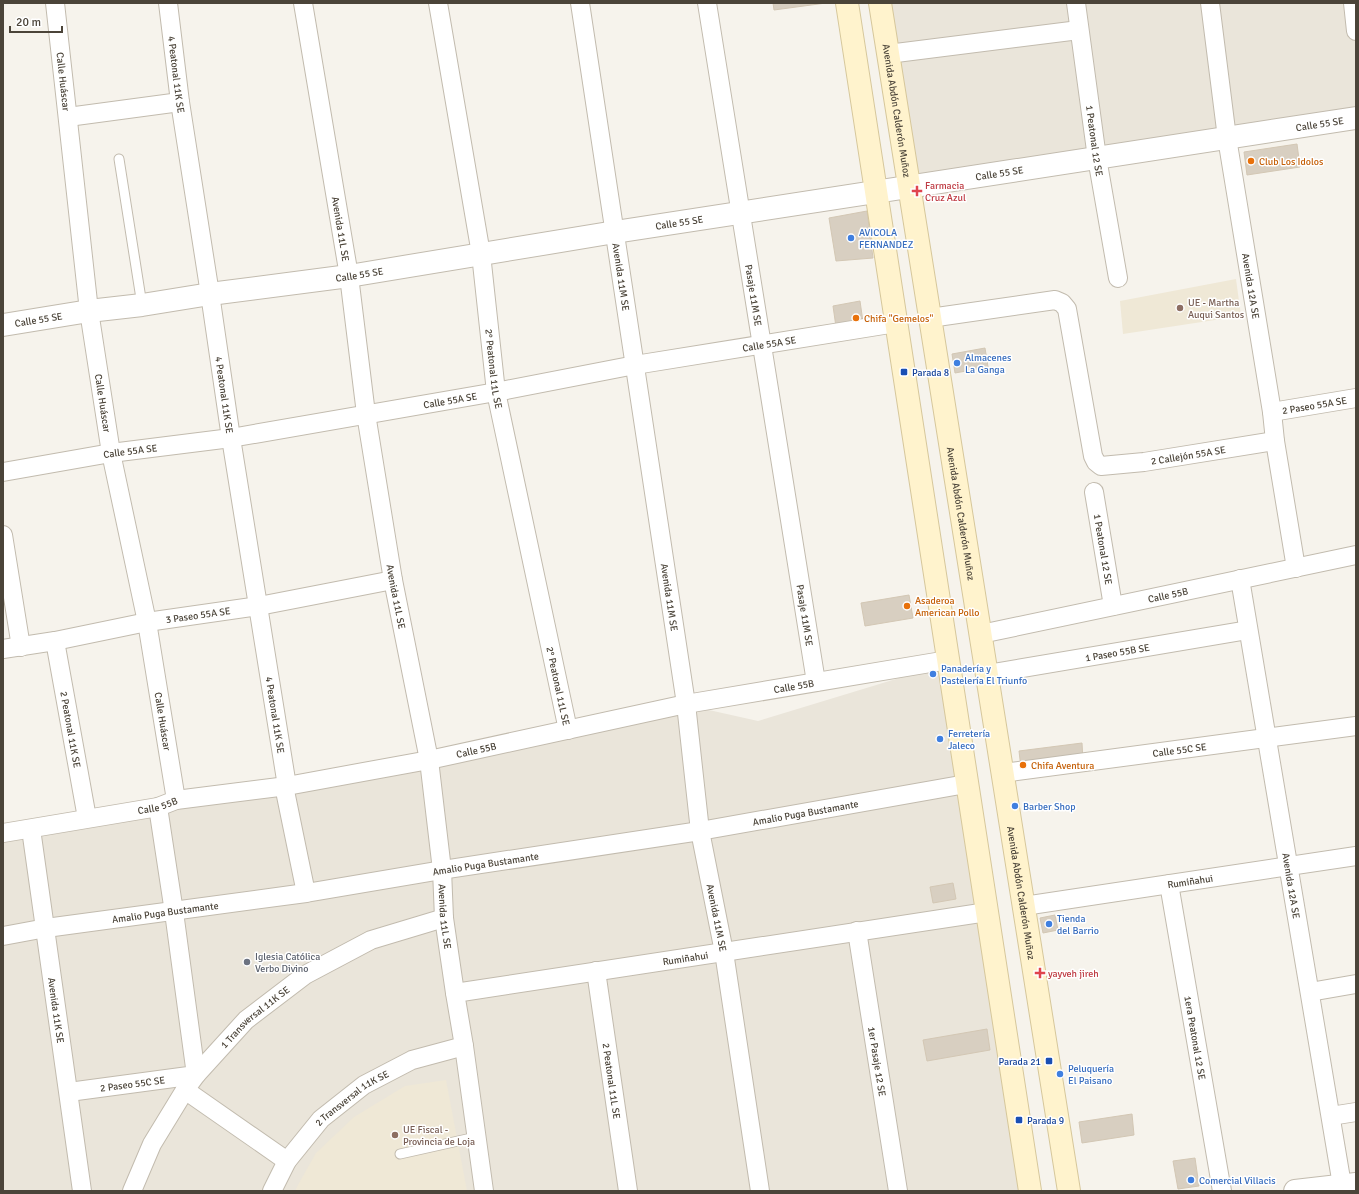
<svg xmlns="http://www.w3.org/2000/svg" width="1359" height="1194" font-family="Signika,sans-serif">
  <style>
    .residential { fill: #eae5da }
    .education { fill: #efe8d6 }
    .building { fill: #d8cfc1; stroke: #d3c7b4 }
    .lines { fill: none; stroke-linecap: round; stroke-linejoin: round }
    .service-casing { stroke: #c2bbae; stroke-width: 11 }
    .minor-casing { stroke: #c2bbae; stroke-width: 20 }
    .tertiary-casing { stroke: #c2bbae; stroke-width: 24 }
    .secondary-casing { stroke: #d6c79b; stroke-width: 24 }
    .service { stroke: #fff; stroke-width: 9 }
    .minor { stroke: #fff; stroke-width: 18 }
    .tertiary { stroke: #fff; stroke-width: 22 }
    .secondary { stroke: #fff3cd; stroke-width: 22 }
    .food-dot { fill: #e8710a; stroke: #fff; stroke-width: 1.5 }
    .health-dot { fill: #e0444e; stroke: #fff; stroke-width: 1.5 }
    .shop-dot { fill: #3f7fe0; stroke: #fff; stroke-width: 1.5 }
    .education-dot { fill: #8d6e63; stroke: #fff; stroke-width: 1.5 }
    .transit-dot { fill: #1a4fb4; stroke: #fff; stroke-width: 1.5 }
    .worship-dot { fill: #6b7280; stroke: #fff; stroke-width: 1.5 }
    .labels { text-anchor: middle; stroke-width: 3; stroke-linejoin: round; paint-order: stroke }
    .street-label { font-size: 10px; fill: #4b4439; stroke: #fff }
    .food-label { font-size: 10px; fill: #c56008; stroke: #fff; text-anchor: start }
    .health-label { font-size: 10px; fill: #be3a42; stroke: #fff; text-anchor: start }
    .shop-label { font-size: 10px; fill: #366cbe; stroke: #fff; text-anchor: start }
    .education-label { font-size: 10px; fill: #785e54; stroke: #fff; text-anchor: start }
    .transit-label { font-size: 10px; fill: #164399; stroke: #fff; text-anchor: start }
    .worship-label { font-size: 10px; fill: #5b616d; stroke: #fff; text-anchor: start }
  </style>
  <rect width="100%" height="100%" fill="#f6f3ec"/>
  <!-- residential -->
  <g class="residential">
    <polygon points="884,3 1356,3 1356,113 913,181"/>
    <polygon points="942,665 1025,1191 92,1191 35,832 691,706 758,721"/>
    <polygon points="25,833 83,1191 3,1191 3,837"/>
  </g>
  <!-- education -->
  <g class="education">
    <polygon points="1236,279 1241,316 1123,334 1120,301"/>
    <polygon points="446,1080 467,1191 295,1191 299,1183 316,1153 354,1117 405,1086"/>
  </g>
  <!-- building -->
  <g class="building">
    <polygon points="773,3 826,3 774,10"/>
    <polygon points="1297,144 1300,167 1247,175 1244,152"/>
    <polygon points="867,211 873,258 836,261 829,218"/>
    <polygon points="860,301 863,322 836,327 833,306"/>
    <polygon points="985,348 988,367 955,373 952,354"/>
    <polygon points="909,595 913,618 865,626 861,603"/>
    <polygon points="1082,743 1083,761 1021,768 1019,751"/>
    <polygon points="953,883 956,899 933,903 930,887"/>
    <polygon points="1055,915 1058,930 1043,933 1040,918"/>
    <polygon points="987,1029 990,1050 927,1061 923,1040"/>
    <polygon points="1132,1114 1134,1135 1082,1143 1079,1122"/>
    <polygon points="1195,1158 1199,1186 1178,1189 1173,1161"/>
  </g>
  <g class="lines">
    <!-- service casing -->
    <g class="service-casing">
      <g id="service">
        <polyline points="119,159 142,305"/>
        <polyline points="400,1154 476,1137"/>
      </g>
    </g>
    <!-- minor casing -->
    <g class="minor-casing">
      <g id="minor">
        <path id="s1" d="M 55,3 L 89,311 L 111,453 L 147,622 L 176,800"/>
        <path id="s2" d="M 168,3 L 180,102 L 210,294 L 231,438 L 287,786"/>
        <path id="s3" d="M 303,3 L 349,276 L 366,414 L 393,580 L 429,760 L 442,870 L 444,918 L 455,993 L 464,1046 L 484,1191"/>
        <path id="s4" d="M 438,3 L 481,254 L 496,392 L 568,730"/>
        <path id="s5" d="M 580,3 L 686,704 L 700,831 L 724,952 L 760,1191"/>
        <path id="s6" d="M 707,3 L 816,682"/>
        <path id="s7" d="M 1076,3 L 1097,158 L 1118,278"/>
        <path id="s8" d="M 1210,3 L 1227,138 L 1272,412 L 1275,441 L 1296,568"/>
        <polyline points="1353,3 1356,31"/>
        <polyline points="888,54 1079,30"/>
        <polyline points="68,117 180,102"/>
        <path id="s9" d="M 930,318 L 1055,300 L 1062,303 L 1067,309 L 1093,456 L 1096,462 L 1101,466 L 1144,462 L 1275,441"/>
        <path id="s10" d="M 1272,412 L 1356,398"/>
        <path id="s11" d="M 3,472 L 111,453 L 231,438 L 496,392 L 635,365 L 896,323"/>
        <path id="s12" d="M 1094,492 L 1113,606"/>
        <polyline points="3,535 21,647"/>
        <path id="s13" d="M 1240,579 L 1343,1191"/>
        <path id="s14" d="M 981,634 L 1356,555"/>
        <path id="s15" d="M 55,641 L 87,818"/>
        <path id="s16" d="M 3,649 L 55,641 L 147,622 L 259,606 L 393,580"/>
        <path id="s17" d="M 987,674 L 1248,630"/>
        <path id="s18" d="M 1003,773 L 1356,726"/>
        <polyline points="284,786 306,893"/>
        <path id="s19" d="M 31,829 L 82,1191"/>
        <path id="s20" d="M 3,833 L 158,807 L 176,800 L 287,786 L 429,760 L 686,704 L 948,660"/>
        <path id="s21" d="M 1169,884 L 1222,1191"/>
        <path id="s22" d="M 1024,906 L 1356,856"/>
        <path id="s23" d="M 857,931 L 898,1191"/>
        <path id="s24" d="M 3,936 L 46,928 L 306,893 L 442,870 L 700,831 L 966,784"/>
        <path id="s25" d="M 596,971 L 628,1191"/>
        <polyline points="1310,992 1356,984"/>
        <path id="s26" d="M 455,993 L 987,912"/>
        <polyline points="185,1090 287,1161"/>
        <path id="s27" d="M 69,1092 L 196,1075 L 174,912 L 158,807"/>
        <polyline points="1331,1116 1356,1112"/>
        <path id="s28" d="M 132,1191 L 152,1144 L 185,1090 L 196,1075 L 246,1020 L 305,975 L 371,940 L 444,918"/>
        <path id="s29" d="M 272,1191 L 287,1161 L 321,1119 L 364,1085 L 412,1060 L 464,1046"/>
      </g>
    </g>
    <!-- tertiary casing -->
    <g class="tertiary-casing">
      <g id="tertiary">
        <path id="s30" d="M 3,325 L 89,311 L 142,305 L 210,294 L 349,276 L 615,232 L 1356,118"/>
        <polyline points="1295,1191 1356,1184"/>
      </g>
    </g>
    <!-- secondary casing -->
    <g class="secondary-casing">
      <g id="secondary">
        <polyline points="847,3 1030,1191"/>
        <path id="s31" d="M 880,3 L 1069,1191"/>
      </g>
    </g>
    <!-- service -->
    <use href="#service" class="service"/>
    <!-- minor -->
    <use href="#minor" class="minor"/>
    <!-- tertiary -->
    <use href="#tertiary" class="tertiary"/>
    <!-- secondary -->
    <use href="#secondary" class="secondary"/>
  </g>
  <!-- markers -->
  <g class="food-dot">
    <circle cx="1251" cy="161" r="4"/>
    <circle cx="856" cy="318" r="4"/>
    <circle cx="907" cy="606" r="4"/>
    <circle cx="1023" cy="765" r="4"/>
  </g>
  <g class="health-dot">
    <path d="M915 185h4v4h4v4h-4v4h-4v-4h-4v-4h4z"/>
    <path d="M1038 967h4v4h4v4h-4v4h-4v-4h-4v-4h4z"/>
  </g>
  <g class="shop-dot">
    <circle cx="851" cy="238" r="4"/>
    <circle cx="957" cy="363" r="4"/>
    <circle cx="933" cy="674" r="4"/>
    <circle cx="940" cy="739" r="4"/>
    <circle cx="1015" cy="806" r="4"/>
    <circle cx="1049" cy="924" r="4"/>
    <circle cx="1060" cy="1074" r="4"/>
    <circle cx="1191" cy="1180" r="4"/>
  </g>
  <g class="education-dot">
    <circle cx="1180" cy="308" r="4"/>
    <circle cx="395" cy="1135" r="4"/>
  </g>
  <g class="transit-dot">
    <rect x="900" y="368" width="8" height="8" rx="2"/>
    <rect x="1045" y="1057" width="8" height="8" rx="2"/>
    <rect x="1015" y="1116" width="8" height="8" rx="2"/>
  </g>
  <circle class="worship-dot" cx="247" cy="962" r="4"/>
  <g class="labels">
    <!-- street labels -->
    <g class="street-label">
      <text dy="4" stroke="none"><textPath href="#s2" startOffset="72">4 Peatonal 11K SE</textPath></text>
      <text dy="4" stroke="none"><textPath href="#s1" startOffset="79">Calle Huáscar</textPath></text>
      <text dy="4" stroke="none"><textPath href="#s31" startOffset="109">Avenida Abdón Calderón Muñoz</textPath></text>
      <text dy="4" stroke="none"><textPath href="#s30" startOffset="1332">Calle 55 SE</textPath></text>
      <text dy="4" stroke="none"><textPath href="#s7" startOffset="139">1 Peatonal 12 SE</textPath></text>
      <text dy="4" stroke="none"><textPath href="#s30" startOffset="1008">Calle 55 SE</textPath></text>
      <text dy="4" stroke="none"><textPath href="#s30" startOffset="684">Calle 55 SE</textPath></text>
      <text dy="4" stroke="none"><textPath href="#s3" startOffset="229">Avenida 11L SE</textPath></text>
      <text dy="4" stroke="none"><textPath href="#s30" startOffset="360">Calle 55 SE</textPath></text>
      <text dy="4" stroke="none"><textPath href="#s5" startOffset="277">Avenida 11M SE</textPath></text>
      <text dy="4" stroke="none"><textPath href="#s8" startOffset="286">Avenida 12A SE</textPath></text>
      <text dy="4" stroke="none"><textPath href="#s6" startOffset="296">Pasaje 11M SE</textPath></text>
      <text dy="4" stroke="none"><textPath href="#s30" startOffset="36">Calle 55 SE</textPath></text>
      <text dy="4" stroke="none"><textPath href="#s11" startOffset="777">Calle 55A SE</textPath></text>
      <text dy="4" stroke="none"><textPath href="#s4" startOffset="370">2° Peatonal 11L SE</textPath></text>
      <text dy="4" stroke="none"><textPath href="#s2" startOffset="396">4 Peatonal 11K SE</textPath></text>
      <text dy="4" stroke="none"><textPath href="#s11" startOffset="453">Calle 55A SE</textPath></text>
      <text dy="4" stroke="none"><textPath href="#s1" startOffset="403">Calle Huáscar</textPath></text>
      <text dy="4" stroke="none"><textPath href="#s10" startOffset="43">2 Paseo 55A SE</textPath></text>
      <text dy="4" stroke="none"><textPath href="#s11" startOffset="129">Calle 55A SE</textPath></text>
      <text dy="4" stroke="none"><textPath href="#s9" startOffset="392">2 Callejón 55A SE</textPath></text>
      <text dy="4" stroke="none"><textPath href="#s31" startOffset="517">Avenida Abdón Calderón Muñoz</textPath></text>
      <text dy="4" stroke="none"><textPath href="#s12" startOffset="58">1 Peatonal 12 SE</textPath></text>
      <text dy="4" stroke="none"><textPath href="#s14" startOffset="191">Calle 55B</textPath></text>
      <text dy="4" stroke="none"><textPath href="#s3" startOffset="601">Avenida 11L SE</textPath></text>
      <text dy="4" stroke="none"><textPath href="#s5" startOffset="601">Avenida 11M SE</textPath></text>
      <text dy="4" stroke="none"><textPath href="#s16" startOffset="198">3 Paseo 55A SE</textPath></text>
      <text dy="4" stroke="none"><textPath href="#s6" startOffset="620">Pasaje 11M SE</textPath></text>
      <text dy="4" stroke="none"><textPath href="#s17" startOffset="132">1 Paseo 55B SE</textPath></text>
      <text dy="4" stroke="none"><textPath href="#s4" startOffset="694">2° Peatonal 11L SE</textPath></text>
      <text dy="4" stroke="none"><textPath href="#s20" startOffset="805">Calle 55B</textPath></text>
      <text dy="4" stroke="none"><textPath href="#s2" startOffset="720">4 Peatonal 11K SE</textPath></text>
      <text dy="4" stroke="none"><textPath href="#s1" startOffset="727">Calle Huáscar</textPath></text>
      <text dy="4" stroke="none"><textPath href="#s15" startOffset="90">2 Peatonal 11K SE</textPath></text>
      <text dy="4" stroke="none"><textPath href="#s18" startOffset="178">Calle 55C SE</textPath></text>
      <text dy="4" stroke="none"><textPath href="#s20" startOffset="481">Calle 55B</textPath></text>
      <text dy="4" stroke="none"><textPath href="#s20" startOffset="157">Calle 55B</textPath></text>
      <text dy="4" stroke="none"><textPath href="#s24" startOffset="812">Amalio Puga Bustamante</textPath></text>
      <text dy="4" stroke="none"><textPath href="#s24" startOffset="488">Amalio Puga Bustamante</textPath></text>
      <text dy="4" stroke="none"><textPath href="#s22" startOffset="168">Rumiñahui</textPath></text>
      <text dy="4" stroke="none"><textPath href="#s13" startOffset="311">Avenida 12A SE</textPath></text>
      <text dy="4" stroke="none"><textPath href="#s31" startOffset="901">Avenida Abdón Calderón Muñoz</textPath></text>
      <text dy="4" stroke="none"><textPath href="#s24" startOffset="164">Amalio Puga Bustamante</textPath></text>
      <text dy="4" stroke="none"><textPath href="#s3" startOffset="925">Avenida 11L SE</textPath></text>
      <text dy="4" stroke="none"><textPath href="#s5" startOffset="925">Avenida 11M SE</textPath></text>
      <text dy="4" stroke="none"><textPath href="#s26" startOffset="233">Rumiñahui</textPath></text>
      <text dy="4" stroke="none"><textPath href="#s19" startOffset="183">Avenida 11K SE</textPath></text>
      <text dy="4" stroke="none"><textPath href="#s28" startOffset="216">1 Transversal 11K SE</textPath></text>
      <text dy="4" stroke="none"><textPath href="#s21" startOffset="156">1era Peatonal 12 SE</textPath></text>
      <text dy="4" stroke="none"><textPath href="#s23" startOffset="132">1er Pasaje 12 SE</textPath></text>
      <text dy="4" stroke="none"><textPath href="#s25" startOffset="111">2 Peatonal 11L SE</textPath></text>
      <text dy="4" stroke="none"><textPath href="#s27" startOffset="64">2 Paseo 55C SE</textPath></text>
      <text dy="4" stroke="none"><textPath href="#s29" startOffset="125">2 Transversal 11K SE</textPath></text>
    </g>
    <!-- food labels -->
    <g class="food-label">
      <text x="1259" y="165">Club Los Idolos</text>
      <text x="864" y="322">Chifa "Gemelos"</text>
      <text x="915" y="604">Asaderoa<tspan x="915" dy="12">American Pollo</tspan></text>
      <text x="1031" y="769">Chifa Aventura</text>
    </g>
    <!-- health labels -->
    <g class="health-label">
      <text x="925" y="189">Farmacia<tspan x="925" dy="12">Cruz Azul</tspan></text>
      <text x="1048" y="977">yayveh jireh</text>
    </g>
    <!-- shop labels -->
    <g class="shop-label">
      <text x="859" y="236">AVICOLA<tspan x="859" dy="12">FERNANDEZ</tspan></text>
      <text x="965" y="361">Almacenes<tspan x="965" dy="12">La Ganga</tspan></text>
      <text x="941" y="672">Panadería y<tspan x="941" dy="12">Pastelería El Triunfo</tspan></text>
      <text x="948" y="737">Ferretería<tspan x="948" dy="12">Jaleco</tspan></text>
      <text x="1023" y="810">Barber Shop</text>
      <text x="1057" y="922">Tienda<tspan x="1057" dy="12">del Barrio</tspan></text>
      <text x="1068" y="1072">Peluquería<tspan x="1068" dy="12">El Paisano</tspan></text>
      <text x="1199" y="1184">Comercial Villacis</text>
    </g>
    <!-- education labels -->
    <g class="education-label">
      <text x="1188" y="306">UE - Martha<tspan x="1188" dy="12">Auqui Santos</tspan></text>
      <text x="403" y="1133">UE Fiscal -<tspan x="403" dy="12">Provincia de Loja</tspan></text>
    </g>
    <!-- transit labels -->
    <g class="transit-label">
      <text x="912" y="376">Parada 8</text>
      <text x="1041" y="1065" text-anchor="end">Parada 21</text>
      <text x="1027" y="1124">Parada 9</text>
    </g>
    <!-- worship labels -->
    <g class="worship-label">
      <text x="255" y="960">Iglesia Católica<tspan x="255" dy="12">Verbo Divino</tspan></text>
    </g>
  </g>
  <!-- border -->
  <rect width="1359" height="1194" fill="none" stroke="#4b4439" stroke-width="8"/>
  <!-- scale -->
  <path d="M10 26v6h52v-6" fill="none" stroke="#4b4439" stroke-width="2"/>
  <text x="16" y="26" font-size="12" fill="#4b4439" stroke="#ffffff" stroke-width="3" paint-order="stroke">20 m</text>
</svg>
